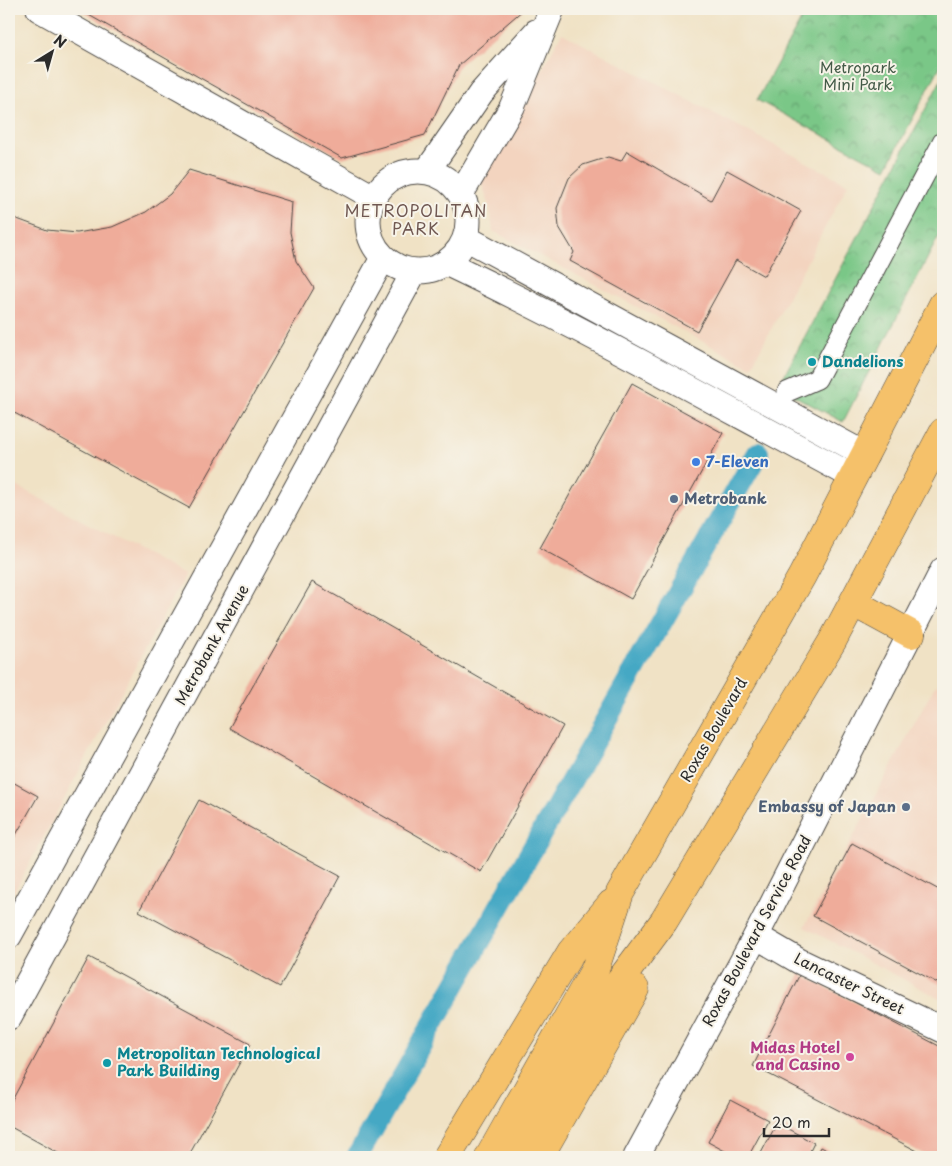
<svg xmlns="http://www.w3.org/2000/svg" width="952" height="1166" font-family="'Playpen Sans',sans-serif">
  <style>
    .built { fill: #f3d4bf }
    .park { fill: url(#park-crowns); stroke: #527959 }
    .lines { fill: none; stroke-linecap: round; stroke-linejoin: round }
    .canal { stroke: #45a8c4; stroke-width: 22 }
    .building { fill: #efac9a }
    .pedestrian-casing { stroke: #494642; stroke-width: 21 }
    .minor-casing { stroke: #494642; stroke-width: 27 }
    .trunk-casing { stroke: #494642; stroke-width: 29 }
    .pedestrian { stroke: #fff; stroke-width: 19 }
    .minor { stroke: #fff; stroke-width: 25 }
    .trunk { stroke: #f5c16b; stroke-width: 28 }
    .culture-dot { fill: #0f9aa8; stroke: #f7f3e8; stroke-width: 2 }
    .shop-dot { fill: #3f7fe0; stroke: #f7f3e8; stroke-width: 2 }
    .service-dot { fill: #5c6f8a; stroke: #f7f3e8; stroke-width: 2 }
    .hotel-dot { fill: #d1479c; stroke: #f7f3e8; stroke-width: 2 }
    .labels { text-anchor: middle; stroke-width: 4; stroke-linejoin: round; paint-order: stroke }
    .park-label { font-size: 15px; fill: #435a47; stroke: #f7f3e8 }
    .culture-label { font-size: 15px; font-weight: bold; fill: #0d838f; stroke: #f7f3e8; text-anchor: start }
    .shop-label { font-size: 15px; font-weight: bold; fill: #366cbe; stroke: #f7f3e8; text-anchor: start }
    .service-label { font-size: 15px; font-weight: bold; fill: #4e5e75; stroke: #f7f3e8; text-anchor: start }
    .street-label { font-size: 15px; fill: #2b2b2b; stroke: #f7f3e8 }
    .hotel-label { font-size: 15px; font-weight: bold; fill: #b23c85; stroke: #f7f3e8; text-anchor: end }
    .neighbourhood-label { font-size: 16px; letter-spacing: 1px; fill: #705852; stroke: #f7f3e8 }
  </style>
  <defs>
    <pattern id="park-crowns" width="20" height="18" patternUnits="userSpaceOnUse" patternTransform="scale(1.25)"><rect width="20" height="18" fill="#7ac787"/><path d="M2 6a3 3 0 1 1 6 0M12 15a3 3 0 1 1 6 0" fill="none" stroke="#64a26f"/></pattern>
  </defs>
  <rect width="100%" height="100%" fill="#f7f3e8"/>
  <filter id="ink" filterUnits="userSpaceOnUse"><feTurbulence type="fractalNoise" baseFrequency=".02" numOctaves="2"/><feDisplacementMap in="SourceGraphic" scale="10" xChannelSelector="R" yChannelSelector="G"/><feConvolveMatrix kernelMatrix="1 2 1 2 8 2 1 2 1" color-interpolation-filters="sRGB"/></filter>
  <filter id="wash" filterUnits="userSpaceOnUse"><feTurbulence type="fractalNoise" baseFrequency=".0096" numOctaves="4" result="noise"/><feDisplacementMap in="SourceGraphic" scale="20" xChannelSelector="R" yChannelSelector="G"/><feGaussianBlur stdDeviation="1.12" result="paint"/><feColorMatrix in="noise" values="0 0 0 0 0 0 0 0 0 0 0 0 0 0 0 0 0 1.4 0 .05"/><feComposite in="paint" operator="in"/></filter>
  <g filter="url(#wash)">
    <rect width="100%" height="100%" fill="#f0e2c5"/>
    <!-- built -->
    <g class="built">
      <polygon points="562,33 848,184 751,367 493,231 490,209 481,181"/>
      <polygon points="9,482 185,575 9,901"/>
      <polygon points="936,684 943,688 943,1000 804,927"/>
    </g>
    <!-- park -->
    <g class="park">
      <polygon points="807,9 943,9 943,61 886,169 757,100"/>
      <polygon points="943,76 943,228 843,422 778,387"/>
    </g>
    <g class="lines">
      <!-- canal -->
      <polyline class="canal" points="357,1157 758,453"/>
    </g>
    <g id="blocks">
      <!-- building -->
      <g class="building">
        <polygon points="78,9 524,9 459,65 425,135 342,158"/>
        <polygon points="627,151 711,200 727,170 801,211 764,276 736,260 697,331 570,261 574,252 559,227 557,208 569,178 583,165 608,157 621,161"/>
        <polygon points="189,170 292,202 290,232 296,261 314,288 189,508 9,410 9,216 47,230 77,233 112,227 146,212 170,194"/>
        <polygon points="632,383 723,433 631,599 540,548"/>
        <polygon points="312,582 563,726 481,872 229,728"/>
        <polygon points="9,780 38,796 9,847"/>
        <polygon points="199,800 340,876 280,987 139,911"/>
        <polygon points="852,843 943,892 943,986 813,916"/>
        <polygon points="89,957 250,1044 188,1157 65,1157 9,1126 9,1106"/>
        <polygon points="800,974 943,1048 943,1157 929,1157 753,1066"/>
        <polygon points="730,1100 768,1120 748,1157 736,1157 708,1142"/>
        <polygon points="777,1123 814,1143 807,1157 759,1157"/>
        <polygon points="821,1147 840,1157 816,1157"/>
      </g>
    </g>
  </g>
  <g filter="url(#ink)">
    <use href="#blocks" fill-opacity="0" stroke="#494642" stroke-width="1"/>
    <g class="lines">
      <!-- pedestrian casing -->
      <g class="pedestrian-casing">
        <polyline id="pedestrian" points="787,392 817,379 943,141"/>
      </g>
      <!-- minor casing -->
      <g class="minor-casing">
        <g id="minor">
          <polyline points="39,9 373,197"/>
          <circle cx="418" cy="221" r="50"/>
          <polyline points="427,171 481,93 536,32"/>
          <polyline points="461,194 512,107 552,9"/>
          <polyline points="466,238 866,455"/>
          <path d="M 446,263 C 585,329 719,405 854,477"/>
          <polyline points="9,936 383,258"/>
          <polyline points="756,936 799,961 943,1030"/>
          <polyline points="9,1017 414,272"/>
          <polyline points="636,1157 756,936 943,570"/>
        </g>
      </g>
      <!-- trunk casing -->
      <g class="trunk-casing">
        <g id="trunk">
          <polyline points="854,603 911,634"/>
          <polyline points="447,1157 571,952 611,904"/>
          <polyline points="489,1157 595,969 620,893 802,576 943,304"/>
          <polyline points="517,1157 618,983 664,921 833,640 943,432"/>
          <polyline points="539,1157 635,989"/>
        </g>
      </g>
      <!-- pedestrian -->
      <use href="#pedestrian" class="pedestrian"/>
      <!-- minor -->
      <use href="#minor" class="minor"/>
      <!-- trunk -->
      <use href="#trunk" class="trunk"/>
    </g>
  </g>
  <!-- markers -->
  <g class="culture-dot">
    <circle cx="812" cy="362" r="5"/>
    <circle cx="107" cy="1063" r="5"/>
  </g>
  <circle class="shop-dot" cx="696" cy="462" r="5"/>
  <g class="service-dot">
    <circle cx="674" cy="499" r="5"/>
    <circle cx="906" cy="807" r="5"/>
  </g>
  <circle class="hotel-dot" cx="850" cy="1057" r="5"/>
  <g class="labels">
    <!-- park labels -->
    <g class="park-label">
      <text x="858" y="73">Metropark<tspan x="858" dy="17">Mini Park</tspan></text>
    </g>
    <!-- culture labels -->
    <g class="culture-label">
      <text x="822" y="367">Dandelions</text>
      <text x="117" y="1059">Metropolitan Technological<tspan x="117" dy="17">Park Building</tspan></text>
    </g>
    <!-- shop labels -->
    <g class="shop-label">
      <text x="706" y="467">7-Eleven</text>
    </g>
    <!-- service labels -->
    <g class="service-label">
      <text x="684" y="504">Metrobank</text>
      <text x="896" y="812" text-anchor="end">Embassy of Japan</text>
    </g>
    <!-- street labels -->
    <g class="street-label">
      <text transform="translate(212 645) rotate(-61)" y="5">Metrobank Avenue</text>
      <text transform="translate(714 730) rotate(-60)" y="5">Roxas Boulevard</text>
      <text transform="translate(757 931) rotate(-62)" y="5">Roxas Boulevard Service Road</text>
      <text transform="translate(849 984) rotate(26)" y="5">Lancaster Street</text>
    </g>
    <!-- hotel labels -->
    <g class="hotel-label">
      <text x="840" y="1053">Midas Hotel<tspan x="840" dy="17">and Casino</tspan></text>
    </g>
    <!-- neighbourhood labels -->
    <g class="neighbourhood-label">
      <text x="416" y="217">METROPOLITAN<tspan x="416" dy="18">PARK</tspan></text>
    </g>
  </g>
  <!-- margin -->
  <rect width="952" height="1166" fill="none" stroke="#f7f3e8" stroke-width="30"/>
  <!-- north arrow -->
  <g transform="translate(52 52) rotate(37)" stroke="#f7f3e8" stroke-width="4" paint-order="stroke">
  <path d="M0-4L9 19L0 12L-9 19Z" fill="#2b2b2b"/>
  <text y="-8" font-size="14" font-weight="bold" text-anchor="middle" fill="#2b2b2b">N</text>
  </g>
  <!-- scale -->
  <path d="M764 1128v8h65v-8" fill="none" stroke="#2b2b2b" stroke-width="2.5"/>
  <text x="772" y="1128" font-size="15" fill="#2b2b2b" stroke="#f7f3e8" stroke-width="4" paint-order="stroke">20 m</text>
</svg>
